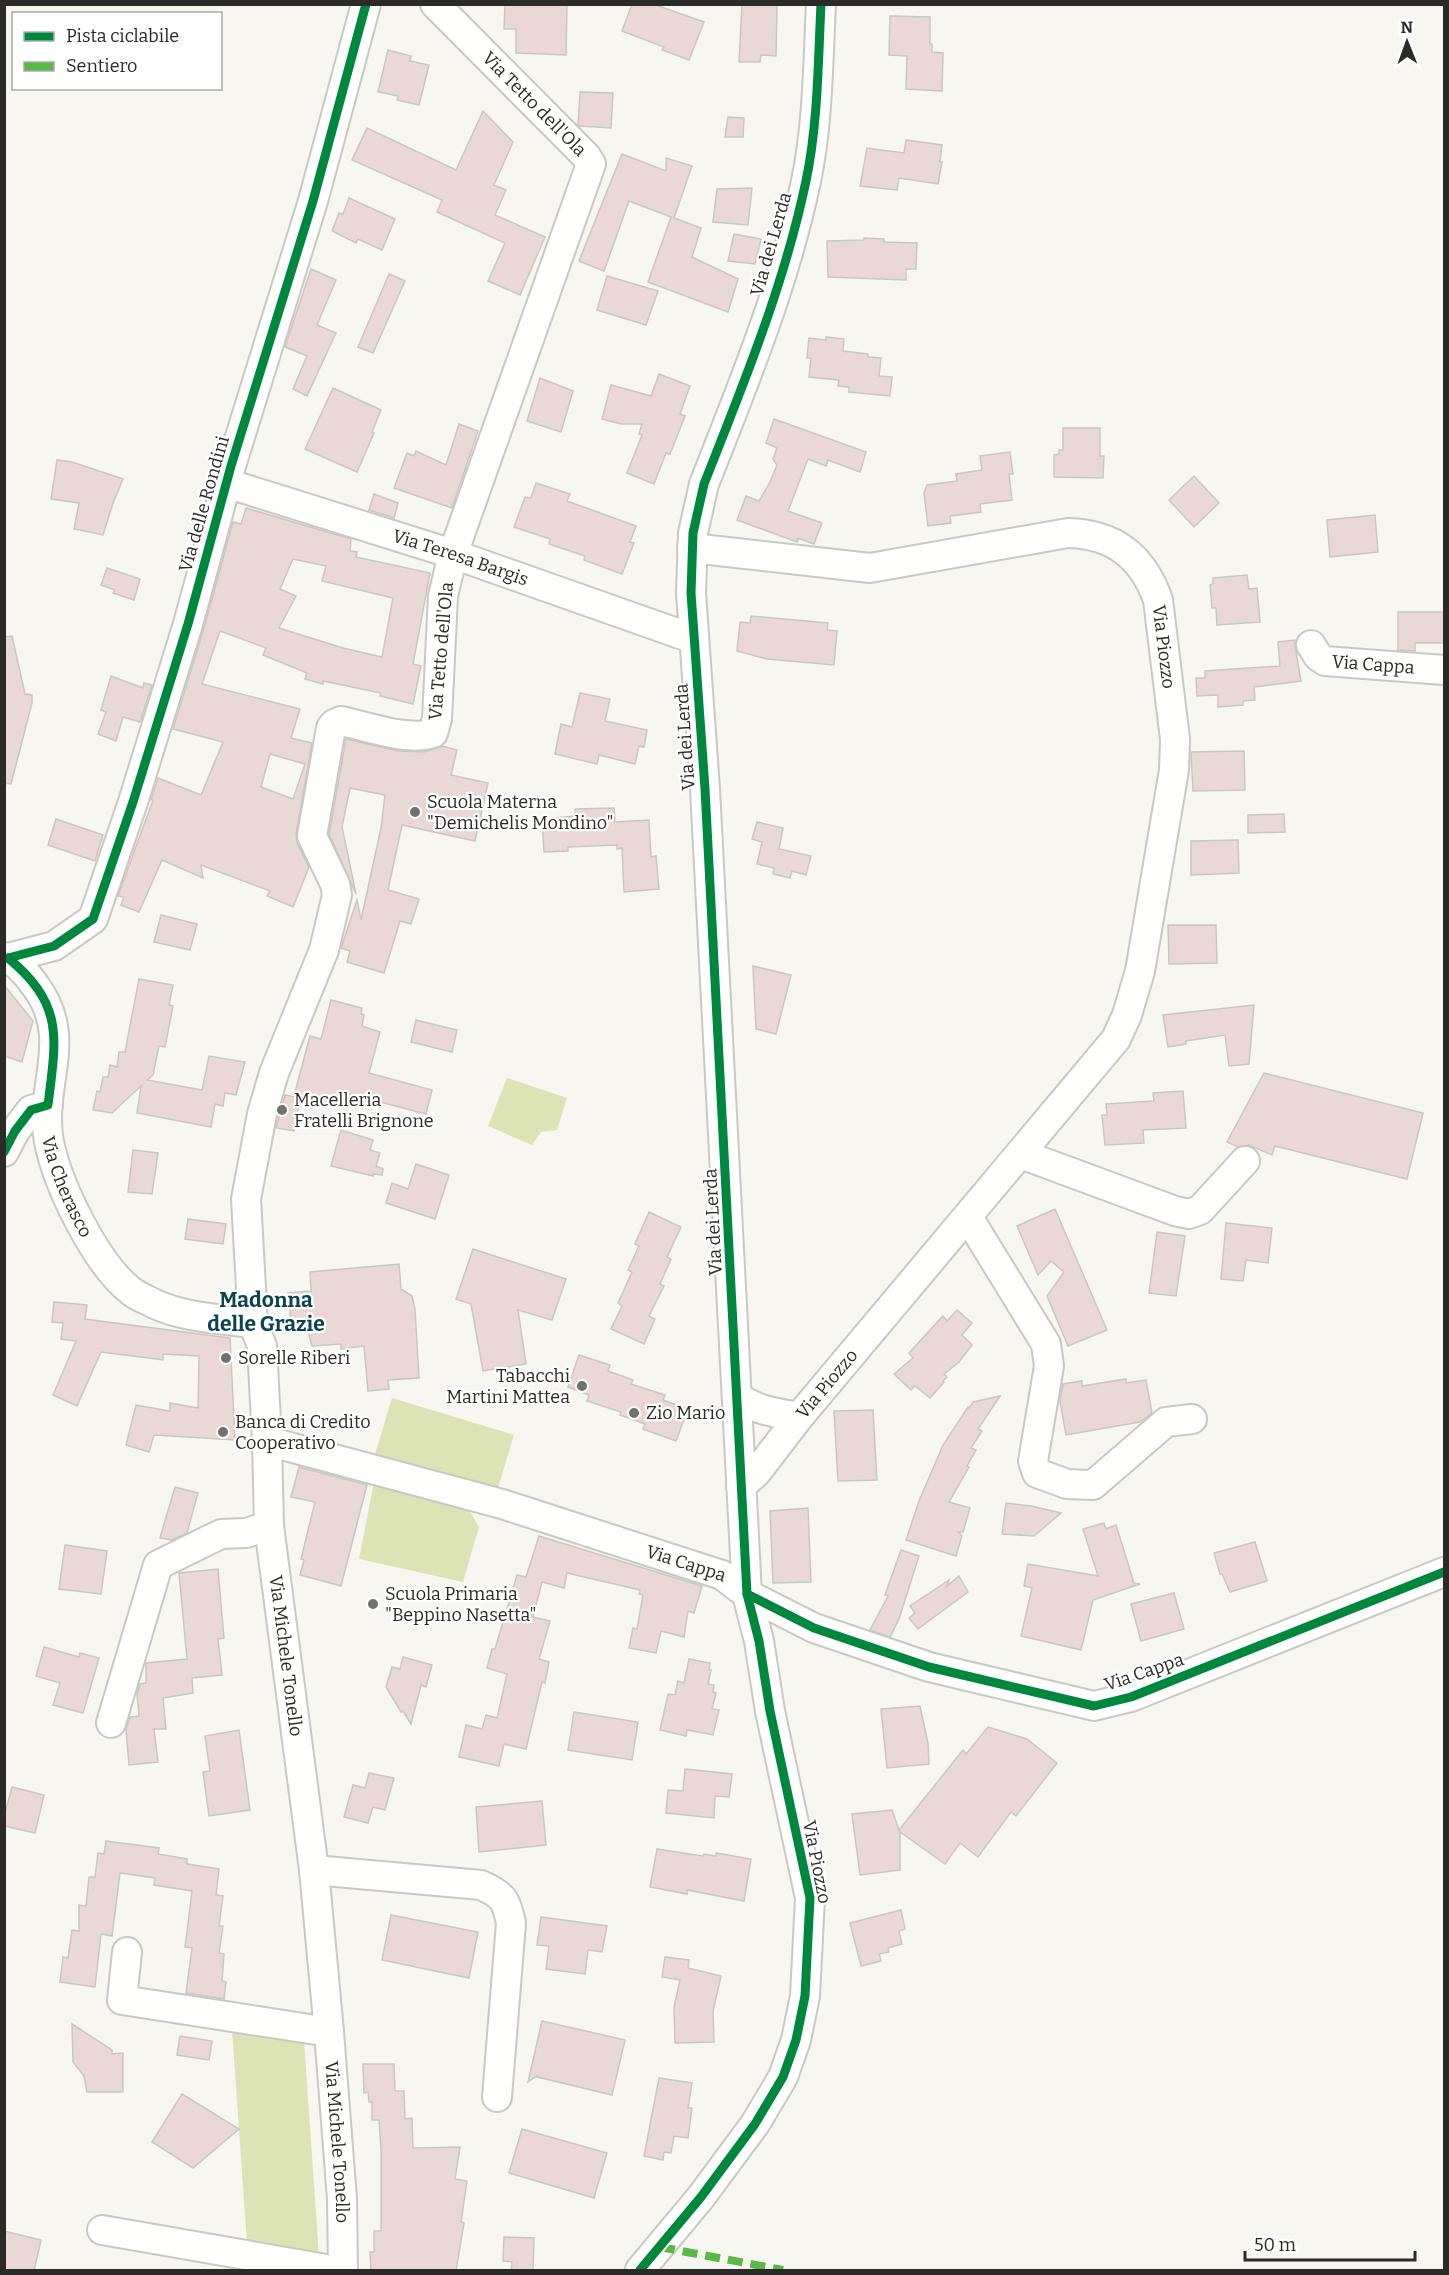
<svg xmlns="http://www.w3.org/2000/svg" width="1449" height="2275" font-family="Bitter,serif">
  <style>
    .green { fill: #dce4b6 }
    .building { fill: #e9d8d5; stroke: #cac7c3; stroke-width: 1.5; fill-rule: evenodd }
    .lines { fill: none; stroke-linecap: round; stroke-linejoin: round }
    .minor-casing { stroke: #cac8c3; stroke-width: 32 }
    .minor { stroke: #fefefd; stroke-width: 28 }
    .quiet { stroke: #58b947; stroke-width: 8; stroke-dasharray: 15 8; stroke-linecap: butt }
    .cycleway-casing { stroke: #fff; stroke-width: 13 }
    .cycleway { stroke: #00873e; stroke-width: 9 }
    .poi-dot { fill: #73716d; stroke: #fff; stroke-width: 2 }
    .labels { text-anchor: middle; stroke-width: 4.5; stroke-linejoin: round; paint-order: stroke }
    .street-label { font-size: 18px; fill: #2c2a26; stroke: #fff }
    .poi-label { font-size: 18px; fill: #2c2a26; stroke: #fff; text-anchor: start }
    .quarter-label { font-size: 21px; font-weight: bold; fill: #084451; stroke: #fff }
  </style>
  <rect width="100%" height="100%" fill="#f8f6f0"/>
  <!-- green -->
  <g class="green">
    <polygon points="507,1078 567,1098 557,1130 541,1132 532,1145 488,1126"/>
    <polygon points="392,1398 514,1435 497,1491 375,1454"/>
    <polygon points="374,1482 464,1502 479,1527 463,1582 359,1559"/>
    <polygon points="232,2029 304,2040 319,2257 247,2244"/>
  </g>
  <!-- building -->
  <g class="building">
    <polygon points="505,4 567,4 566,55 516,53 516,29 504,29"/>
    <polygon points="632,4 653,4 704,22 689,60 662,50 664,47 622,31"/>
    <polygon points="742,4 777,5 776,56 761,55 760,62 739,62"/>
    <polygon points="890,16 930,17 930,44 932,44 932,52 943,53 942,91 906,89 907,56 889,55"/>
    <polygon points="388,50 411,56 410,61 429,65 419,105 397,100 398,96 378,92"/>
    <polygon points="580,92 613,93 611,128 580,126 578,125"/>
    <polygon points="483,111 513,142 494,185 506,190 495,215 545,237 520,295 488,281 505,243 437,212 442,200 352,160 367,128 456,170"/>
    <polygon points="728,117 744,118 743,137 725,137"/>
    <polygon points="906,140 942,145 940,162 942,162 938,184 899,178 897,190 860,186 867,148 904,153"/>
    <polygon points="622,154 666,171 666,158 692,166 674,218 701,228 692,257 738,279 728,312 648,282 671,217 629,201 604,271 579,261"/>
    <polygon points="752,188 748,225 713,222 717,189"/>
    <polygon points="349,198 395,219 382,250 358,239 356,243 332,231 339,213 343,214"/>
    <polygon points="734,234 761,239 755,264 728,261"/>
    <polygon points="864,238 884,239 884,242 917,243 916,269 906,269 906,280 828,277 827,241 864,240"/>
    <polygon points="311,269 336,280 317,325 336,333 307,396 293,389 307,356 285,347"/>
    <polygon points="389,274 405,281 373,353 358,347"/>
    <polygon points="607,276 658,291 646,325 597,310"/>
    <polygon points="826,337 844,339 843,351 868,354 868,357 881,358 879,376 892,377 890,396 849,392 849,387 838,386 839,380 809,377 811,358 807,358 809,338 826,340"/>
    <polygon points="659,374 690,386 680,414 685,416 670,454 666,453 654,484 627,473 642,435 639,434 642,424 621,424 602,419 611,385 651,396"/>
    <polygon points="540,378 573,391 561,432 527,421"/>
    <polygon points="333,388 381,410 372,432 374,433 357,472 305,449"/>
    <polygon points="774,419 866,452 860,472 828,460 826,466 808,459 788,511 822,523 814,544 798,538 797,542 737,520 746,496 759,501 769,484 777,465 773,459 777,448 766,443"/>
    <polygon points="459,424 478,431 452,508 394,488 407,453 414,456 416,451 446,465"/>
    <polygon points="1063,428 1100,428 1100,456 1104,456 1103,478 1054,477 1054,455 1059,454 1059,450 1063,450"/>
    <polygon points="1010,452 1013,474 1009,474 1012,500 980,504 981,512 950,516 951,523 928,526 924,493 927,485 957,481 956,474 982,470 980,456"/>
    <polygon points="57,460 72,462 123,479 113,503 103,535 74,529 79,503 51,499"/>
    <polygon points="1194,476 1219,503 1194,527 1169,500"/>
    <polygon points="536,483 570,494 567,501 636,526 630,542 634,543 622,574 584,560 585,556 549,544 550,539 514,527 525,497 531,498"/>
    <polygon points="374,494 398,503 394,518 369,510"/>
    <path d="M 246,508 L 351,539 L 350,551 L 357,552 L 356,557 L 430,573 L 413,664 L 421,666 L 413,704 L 380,696 L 381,693 L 323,681 L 323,684 L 305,679 L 307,673 L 263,655 L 266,648 L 220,631 L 202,684 L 300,709 L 291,738 L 312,743 L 296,834 L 297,843 L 309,867 L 293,907 L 267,896 L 270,891 L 201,865 L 203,878 L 162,860 L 139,912 L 121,905 L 124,897 L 118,896 L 153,800 L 151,800 L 158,778 L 201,795 L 223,742 L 173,729 L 204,628 L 233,522 L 241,524 ZM 293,559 L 326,566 L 322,581 L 393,598 L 382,657 L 343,648 L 279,628 L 296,596 L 280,589 ZM 270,754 L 305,764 L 293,799 L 261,787 Z"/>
    <polygon points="1375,515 1378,552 1330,557 1327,520"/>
    <polygon points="107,568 140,579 134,600 113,593 115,590 101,585"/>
    <polygon points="1247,575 1249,589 1257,588 1260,622 1217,625 1216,608 1212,608 1210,585 1213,584 1213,578"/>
    <polygon points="1398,612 1444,612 1444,643 1415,643 1415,651 1398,650"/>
    <polygon points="751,616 828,623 827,630 837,631 834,665 767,659 737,651 740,622 750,623"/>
    <polygon points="12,636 25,694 32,695 32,703 11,784 4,783 4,637"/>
    <polygon points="1295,640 1295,646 1301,681 1254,687 1255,700 1243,701 1243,705 1218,707 1218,695 1197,696 1196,678 1205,678 1205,671 1280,666 1278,642"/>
    <polygon points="111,676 143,688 144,683 152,685 140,722 123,717 116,741 98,734 106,712 101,710"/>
    <polygon points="580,693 610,699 605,721 647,730 644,747 639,746 635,764 599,755 597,764 555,754 561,724 572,727"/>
    <polygon points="346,739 398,751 424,752 442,746 457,750 451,775 488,783 475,841 402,825 388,890 419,899 411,924 400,921 384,973 347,962 350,951 341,948 357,900 361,920 381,828 385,795 350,788 342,827 356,894 329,834"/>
    <polygon points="1244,751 1245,790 1193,791 1191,752"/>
    <polygon points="614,808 615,822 649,820 651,857 656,856 659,889 624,892 622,848 617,849 617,845 568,847 568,851 544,852 542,819 576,816 575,809"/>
    <polygon points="1284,814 1285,832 1248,833 1248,815"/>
    <polygon points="56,819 103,835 95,861 48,845"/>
    <polygon points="757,822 783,828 779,849 811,856 806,875 792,871 790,878 773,874 774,868 757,864 762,842 752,839"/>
    <polygon points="1238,840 1239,873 1191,875 1191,841"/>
    <polygon points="161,915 197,924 190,950 154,942"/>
    <polygon points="1168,925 1216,925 1217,963 1169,964"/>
    <polygon points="753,966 791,975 776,1034 756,1029"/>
    <polygon points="139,979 173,985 169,1005 173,1006 165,1047 159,1046 153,1075 147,1080 202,1090 209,1056 245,1062 236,1095 225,1093 223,1106 215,1104 211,1127 137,1113 141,1086 112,1113 93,1110 97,1091 100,1092 103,1077 108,1077 110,1065 117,1067 119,1052 125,1052"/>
    <polygon points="4,985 33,1021 22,1062 4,1056"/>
    <polygon points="331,1000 362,1008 361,1014 364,1015 362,1026 380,1032 369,1073 432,1090 426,1114 350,1094 346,1108 294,1096 310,1036 321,1039"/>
    <polygon points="1254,1005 1249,1064 1229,1066 1225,1035 1186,1041 1186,1044 1168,1047 1163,1015"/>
    <polygon points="416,1020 457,1030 452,1052 411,1042"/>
    <polygon points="1264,1073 1423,1113 1407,1179 1275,1146 1272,1155 1249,1145 1238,1147 1227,1142"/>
    <polygon points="1183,1091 1186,1128 1143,1130 1144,1143 1105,1145 1102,1115 1107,1115 1106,1104 1154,1101 1153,1093"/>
    <polygon points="285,1095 300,1098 294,1131 276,1128"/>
    <polygon points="341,1130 373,1140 370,1150 380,1153 376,1166 383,1169 382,1175 373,1174 373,1176 331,1166"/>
    <polygon points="133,1150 158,1153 152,1194 128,1192"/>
    <polygon points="416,1164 449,1175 435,1219 386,1203 392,1183 408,1189"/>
    <polygon points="1055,1209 1107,1330 1068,1346 1047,1296 1064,1272 1051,1261 1038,1275 1017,1226"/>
    <polygon points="649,1212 681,1227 667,1257 671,1259 660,1284 664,1286 649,1316 655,1319 644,1344 611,1329 622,1306 618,1303 632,1272 628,1270 639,1246 635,1244"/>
    <polygon points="188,1219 226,1224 223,1244 185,1239"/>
    <polygon points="1226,1223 1272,1228 1268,1263 1246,1260 1243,1281 1221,1279"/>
    <polygon points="1157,1232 1185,1236 1176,1296 1149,1293"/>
    <polygon points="473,1249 566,1279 552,1320 518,1310 526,1364 483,1371 471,1304 456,1299"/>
    <polygon points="399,1264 401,1289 412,1296 415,1309 419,1378 388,1380 389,1389 368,1391 364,1346 341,1349 341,1344 312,1346 308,1331 292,1332 288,1293 311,1291 310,1272"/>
    <polygon points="54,1302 87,1305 85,1319 230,1338 235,1440 154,1435 149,1452 126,1445 136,1405 170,1411 170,1403 198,1408 199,1356 163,1354 163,1360 101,1352 77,1406 53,1395 76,1341 61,1339 63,1323 52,1322"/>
    <polygon points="957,1310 972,1323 962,1335 972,1345 959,1362 944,1374 947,1377 943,1381 944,1382 930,1398 915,1386 911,1390 894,1374 913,1358 909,1353 943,1316 947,1321"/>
    <polygon points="579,1355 610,1365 608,1371 633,1380 631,1384 665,1395 663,1400 688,1409 676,1441 643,1429 645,1424 620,1415 621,1412 587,1401 589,1395 568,1387"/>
    <polygon points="1126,1379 1126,1383 1146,1380 1152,1413 1140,1422 1066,1435 1060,1401 1063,1384 1082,1381 1082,1386"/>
    <polygon points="1000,1396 978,1429 982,1431 971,1448 976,1450 967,1466 969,1467 949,1502 970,1508 963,1532 958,1532 962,1536 956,1556 906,1540 919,1501 943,1445 968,1407 969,1408 973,1402"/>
    <polygon points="873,1410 877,1480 838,1481 834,1411"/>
    <polygon points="299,1467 367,1485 341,1586 300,1575 304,1560 301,1559 315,1502 291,1497"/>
    <polygon points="175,1487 198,1493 187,1533 172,1540 160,1538"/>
    <polygon points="1006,1503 1031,1506 1061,1513 1034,1536 1002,1534"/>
    <polygon points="808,1508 811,1582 773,1583 770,1511"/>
    <polygon points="1104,1523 1106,1529 1116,1525 1134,1583 1140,1584 1093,1600 1081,1650 1021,1636 1032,1588 1024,1586 1028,1564 1098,1576 1083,1529"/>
    <polygon points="539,1536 702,1586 694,1613 688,1611 684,1637 661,1631 656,1653 629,1648 633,1628 637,1629 643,1595 639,1594 640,1590 567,1573 564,1588 542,1582 533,1617 550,1621 539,1659 549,1662 545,1683 542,1682 526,1749 504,1744 499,1766 459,1757 466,1725 482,1729 486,1715 497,1718 507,1674 487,1668 492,1649 495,1649 517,1575 526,1577"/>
    <polygon points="1255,1542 1267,1581 1230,1592 1222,1574 1220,1574 1214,1553"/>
    <polygon points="65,1545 107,1551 101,1594 59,1589"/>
    <polygon points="901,1550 919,1556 899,1619 890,1637 870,1630 888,1596 885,1595"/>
    <polygon points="218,1569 224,1638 218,1639 222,1675 192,1678 193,1693 163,1698 166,1729 154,1729 158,1762 129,1765 126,1729 130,1717 139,1716 137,1694 140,1684 146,1683 146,1663 187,1659 179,1573"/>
    <polygon points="959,1576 968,1592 918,1629 909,1618 915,1613 910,1606 949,1580 947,1586"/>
    <polygon points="1174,1593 1184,1629 1141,1641 1131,1604"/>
    <polygon points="44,1647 79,1657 80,1653 99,1658 83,1713 53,1705 60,1683 36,1676"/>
    <polygon points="403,1657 432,1665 426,1687 421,1685 411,1724 403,1711 401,1712 386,1687 392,1667 400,1669"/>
    <polygon points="689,1659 710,1663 709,1670 711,1670 708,1684 714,1685 713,1692 716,1693 712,1709 719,1710 713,1735 687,1730 686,1736 660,1730 668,1694 675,1695 678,1681 684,1683"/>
    <polygon points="920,1706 928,1743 929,1764 887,1768 881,1709"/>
    <polygon points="574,1712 638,1722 632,1760 568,1750"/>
    <polygon points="988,1727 1027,1739 1057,1763 1016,1816 1011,1812 978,1857 960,1843 945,1864 900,1832 900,1870 860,1875 852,1814 892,1810 899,1830 963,1750 966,1754"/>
    <polygon points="239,1730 250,1810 209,1816 203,1772 210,1771 205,1736"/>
    <polygon points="685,1769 732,1774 729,1797 715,1796 714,1818 666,1813 668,1790 683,1791"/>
    <polygon points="369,1773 394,1778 385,1810 373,1807 368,1823 344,1817 353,1785 365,1788"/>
    <polygon points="12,1787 44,1795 35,1833 4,1826 4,1817"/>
    <polygon points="542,1801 546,1845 479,1852 476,1807"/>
    <polygon points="106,1841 159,1848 158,1854 187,1859 187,1864 219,1869 216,1895 223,1896 219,1926 223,1926 219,1953 224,1954 222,1981 226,1982 224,1999 186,1993 192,1948 185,1947 192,1891 154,1885 155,1878 120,1873 112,1936 101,1934 95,1987 60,1982 63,1957 68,1958 72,1930 79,1931 79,1905 86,1906 89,1877 95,1877 98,1853 104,1854"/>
    <polygon points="657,1849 703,1856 704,1854 716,1856 716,1853 751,1859 744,1901 687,1890 687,1894 650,1887"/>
    <polygon points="901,1910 905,1929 899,1931 902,1944 888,1948 889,1952 879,1954 881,1961 861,1966 850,1923"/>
    <polygon points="391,1915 478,1932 469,1978 382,1960"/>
    <polygon points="541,1917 607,1926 602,1952 588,1950 585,1974 546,1969 549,1946 537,1945"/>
    <polygon points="665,1957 689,1960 688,1968 721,1976 713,2011 714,2042 675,2043 674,2007 680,1980 662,1977"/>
    <polygon points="542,2021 625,2040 612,2095 537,2077 538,2075 528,2082"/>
    <polygon points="72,2024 112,2050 112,2054 123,2053 123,2092 87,2092 84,2076 73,2062"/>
    <polygon points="180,2036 212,2041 209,2060 177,2055"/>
    <polygon points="363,2064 394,2064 395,2091 404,2091 405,2119 412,2118 413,2148 460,2147 455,2179 467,2181 461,2222 464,2223 456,2271 371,2271 370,2252 374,2252 374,2231 381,2231 381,2149 379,2120 372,2120 372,2102 369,2102 368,2092 364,2093"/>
    <polygon points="659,2078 692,2083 688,2108 692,2108 688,2138 674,2136 671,2153 664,2152 663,2160 644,2156"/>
    <polygon points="182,2094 239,2129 193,2168 152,2142"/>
    <polygon points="522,2129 607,2153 594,2198 509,2173"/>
    <polygon points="4,2231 41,2240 34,2271 4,2271"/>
    <polygon points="504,2237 534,2238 533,2271 511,2271 512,2262 503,2261"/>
  </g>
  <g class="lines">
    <!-- minor casing -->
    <g class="minor-casing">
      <g id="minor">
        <path id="s1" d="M 435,4 L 586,156 L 591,164 L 453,554 L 443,596 L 437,719 L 433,733 C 409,742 366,726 341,721 L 334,724 L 331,728 L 312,836 L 335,884 L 337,895 L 324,950 L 274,1073 L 262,1114 L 246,1199 L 253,1323 L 262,1346 L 267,1441 L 502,1504 L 722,1575 L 747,1594 L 814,1628 L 929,1667 L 1094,1706 L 1131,1697 L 1444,1572"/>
        <path id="s2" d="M 226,483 L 453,554 L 694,639"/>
        <path id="s3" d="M 692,548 L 870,568 L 1068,533 C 1114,534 1143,557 1158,600 L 1175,739 L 1174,770 L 1140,971 L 1127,1015 L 1116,1039 L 799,1417 L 756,1473 L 741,1486"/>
        <path id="s4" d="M 1311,645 L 1318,656 L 1325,661 L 1444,670"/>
        <path id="s5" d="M 4,957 C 17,962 27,974 34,984 C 76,1038 38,1085 49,1142 C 58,1186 96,1264 131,1291 C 138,1297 148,1300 155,1304 C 185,1318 221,1319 253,1323"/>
        <polyline points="8,958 54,946 93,919 133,802 188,624 231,466 313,201 366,4"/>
        <polyline points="4,1152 15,1131 31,1110 48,1105"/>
        <polyline points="1021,1154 1175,1211 1189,1214 1200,1210 1245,1161"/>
        <polyline points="968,1217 1046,1344 1049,1366 1033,1461 1037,1473 1067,1484 1093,1485 1166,1422 1192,1419"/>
        <path d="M 739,1398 C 758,1411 777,1413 799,1417"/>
        <path id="s6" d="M 267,1441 L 269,1526 L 314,1870 L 329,2032 L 342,2199 L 343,2270"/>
        <polyline points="111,1723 158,1565 221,1534 246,1533 269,1526"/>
        <path d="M 314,1870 L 481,1885 C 503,1895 506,1899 511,1923 L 497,2097"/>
        <polyline points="127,1952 122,2000 329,2032"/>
        <polyline points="102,2230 332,2270"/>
        <path d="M 640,2270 L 701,2197 L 755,2124 L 783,2077 L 796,2040 L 805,1996 L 810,1898 L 770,1711 L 759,1641 L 747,1594 L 705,789 L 691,593 L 693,533 L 704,484 C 743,385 784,286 806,181 C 818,124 818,63 821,4"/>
      </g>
    </g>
    <!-- minor -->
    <use href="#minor" class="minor"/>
    <!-- quiet -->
    <polyline class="quiet" points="660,2247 783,2270"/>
    <!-- cycleway casing -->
    <g class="cycleway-casing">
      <g id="cycleway">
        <polyline points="8,958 54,946 93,919 133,802 188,624 231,466 313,201 366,4"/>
        <path d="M 4,1152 L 15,1131 L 31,1110 L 48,1105 C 56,1039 65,1005 8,958"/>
        <polyline points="747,1594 814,1628 929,1667 1094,1706 1131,1697 1444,1572"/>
        <path d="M 640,2270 L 701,2197 L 755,2124 L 783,2077 L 796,2040 L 805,1996 L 810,1898 L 770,1711 L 759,1641 L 747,1594 L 705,789 L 691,593 L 693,533 L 704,484 C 743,385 784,286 806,181 C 818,124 818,63 821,4"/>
      </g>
    </g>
    <!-- cycleway -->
    <use href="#cycleway" class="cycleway"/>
  </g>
  <!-- markers -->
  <g class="poi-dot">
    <circle cx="415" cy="812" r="6"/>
    <circle cx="282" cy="1110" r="6"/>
    <circle cx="226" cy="1358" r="6"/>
    <circle cx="582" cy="1386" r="6"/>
    <circle cx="634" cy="1413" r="6"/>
    <circle cx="223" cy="1432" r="6"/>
    <circle cx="373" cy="1604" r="6"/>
  </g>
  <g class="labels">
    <!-- street labels -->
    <g class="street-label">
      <text dy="6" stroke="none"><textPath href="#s1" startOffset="141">Via Tetto dell'Ola</textPath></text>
      <text transform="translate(771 244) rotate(-74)" y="6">Via dei Lerda</text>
      <text transform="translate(204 504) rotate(-74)" y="6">Via delle Rondini</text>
      <text dy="6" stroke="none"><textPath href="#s2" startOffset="246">Via Teresa Bargis</textPath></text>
      <text dy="6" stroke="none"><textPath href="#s3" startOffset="548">Via Piozzo</textPath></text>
      <text transform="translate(441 651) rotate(-85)" y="6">Via Tetto dell'Ola</text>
      <text dy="6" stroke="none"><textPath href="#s4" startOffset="70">Via Cappa</textPath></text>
      <text transform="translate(685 737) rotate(-94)" y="6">Via dei Lerda</text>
      <text dy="6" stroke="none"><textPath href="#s5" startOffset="252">Via Cherasco</textPath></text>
      <text transform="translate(713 1222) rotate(-93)" y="6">Via dei Lerda</text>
      <text transform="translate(827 1384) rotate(-50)" y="6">Via Piozzo</text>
      <text dy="6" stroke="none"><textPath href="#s1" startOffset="2098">Via Cappa</textPath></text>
      <text dy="6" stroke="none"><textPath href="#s6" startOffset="216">Via Michele Tonello</textPath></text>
      <text transform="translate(1144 1672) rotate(-19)" y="6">Via Cappa</text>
      <text transform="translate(817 1862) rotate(79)" y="6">Via Piozzo</text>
      <text dy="6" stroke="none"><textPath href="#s6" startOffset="705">Via Michele Tonello</textPath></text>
    </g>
    <!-- poi labels -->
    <g class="poi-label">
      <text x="427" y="808">Scuola Materna<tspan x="427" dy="21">"Demichelis Mondino"</tspan></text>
      <text x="294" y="1106">Macelleria<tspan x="294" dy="21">Fratelli Brignone</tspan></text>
      <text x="238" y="1364">Sorelle Riberi</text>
      <text x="570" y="1382" text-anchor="end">Tabacchi<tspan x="570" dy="21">Martini Mattea</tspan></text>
      <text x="646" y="1419">Zio Mario</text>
      <text x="235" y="1428">Banca di Credito<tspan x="235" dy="21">Cooperativo</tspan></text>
      <text x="385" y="1600">Scuola Primaria<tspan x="385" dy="21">"Beppino Nasetta"</tspan></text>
    </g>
    <!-- quarter labels -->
    <g class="quarter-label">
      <text x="266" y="1307">Madonna<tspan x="266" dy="24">delle Grazie</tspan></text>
    </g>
  </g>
  <!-- border -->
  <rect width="1449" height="2275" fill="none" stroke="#2c2a26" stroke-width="12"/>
  <!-- legend -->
  <rect x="12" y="12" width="210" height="78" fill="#ffffff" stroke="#abaaa8" stroke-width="1.5"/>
  <rect x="24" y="32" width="30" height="9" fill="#00873e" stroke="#abaaa8" stroke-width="1.5"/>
  <text x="66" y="42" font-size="18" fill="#2c2a26">Pista ciclabile</text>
  <rect x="24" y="62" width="30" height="9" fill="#58b947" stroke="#abaaa8" stroke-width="1.5"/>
  <text x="66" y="72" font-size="18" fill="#2c2a26">Sentiero</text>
  <!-- north arrow -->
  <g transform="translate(1407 42) rotate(359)" stroke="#ffffff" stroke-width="4.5" paint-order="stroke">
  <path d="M0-4.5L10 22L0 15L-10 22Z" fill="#2c2a26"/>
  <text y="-9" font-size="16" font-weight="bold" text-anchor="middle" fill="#2c2a26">N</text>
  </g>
  <!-- scale -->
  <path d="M1245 2251v9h170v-9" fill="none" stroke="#2c2a26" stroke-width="3"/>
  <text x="1254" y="2251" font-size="18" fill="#2c2a26" stroke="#ffffff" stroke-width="4.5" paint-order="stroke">50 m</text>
</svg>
